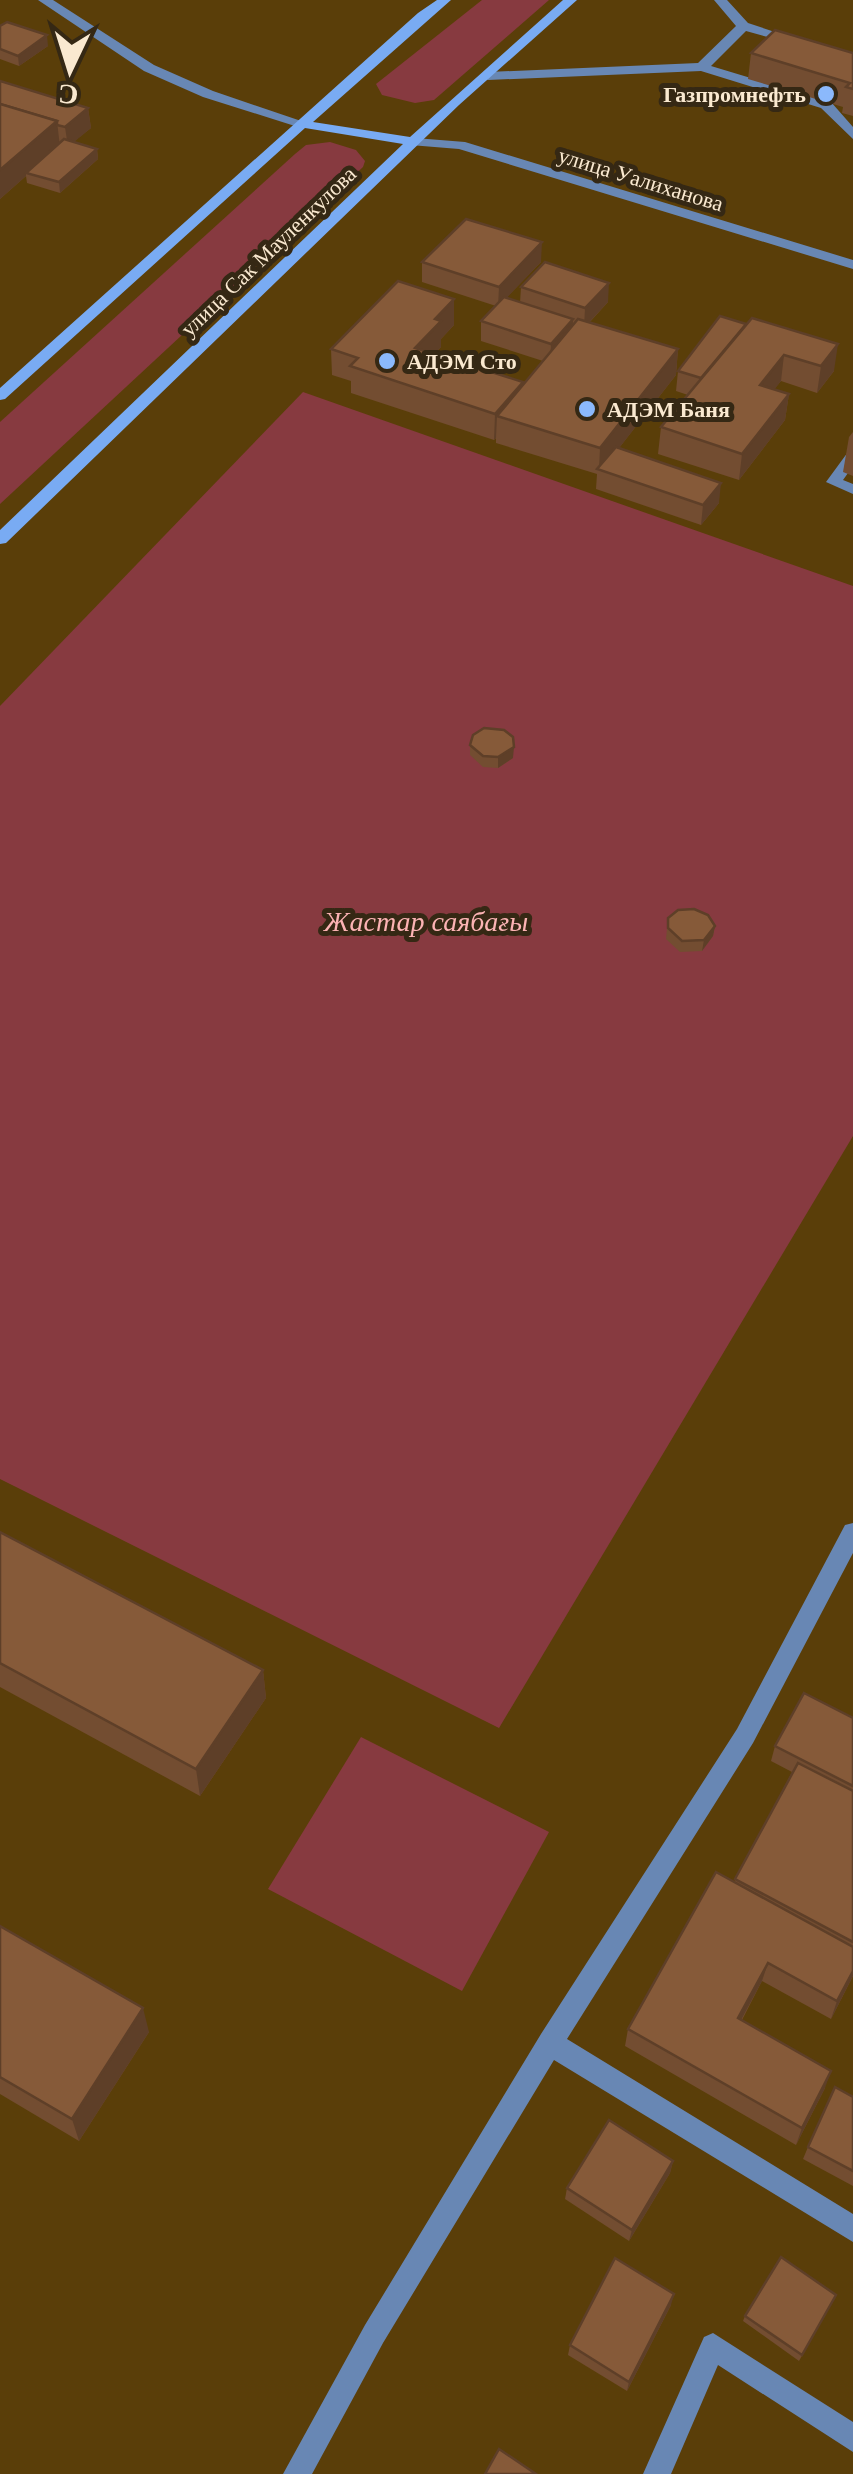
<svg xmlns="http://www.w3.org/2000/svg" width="853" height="2474" font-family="Georgia,serif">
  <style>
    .green { fill: #873a40 }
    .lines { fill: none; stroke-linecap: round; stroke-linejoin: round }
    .lane { fill: #6887b4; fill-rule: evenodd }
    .street { fill: #6887b4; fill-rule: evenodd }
    .secondary { fill: #79abf3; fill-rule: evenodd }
    .wall { fill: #734d31 }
    .shaded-wall { fill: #5e3f28 }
    .building { fill: #865a39; stroke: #5e3f28; stroke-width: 2.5 }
    .poi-dot { fill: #8bb9fc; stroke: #352814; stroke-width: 4 }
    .labels { text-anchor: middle; stroke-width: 10; stroke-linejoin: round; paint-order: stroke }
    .far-poi-label { font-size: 22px; font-weight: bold; fill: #fae9d0; stroke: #352814; text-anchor: start }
    .far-street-label { font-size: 22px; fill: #fae9d0; stroke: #352814 }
    .park-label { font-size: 28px; font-style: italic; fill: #fcb3b4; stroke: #352814 }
  </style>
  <rect width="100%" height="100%" fill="#5a3e09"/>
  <!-- green -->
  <g class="green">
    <polygon points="482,0 549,0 434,100 415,103 382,95 376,84"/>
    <polygon points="330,142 356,150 365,161 363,167 0,504 0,422 295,154 306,145"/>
    <polygon points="303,392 853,586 853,1136 499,1728 0,1479 0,706"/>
    <polygon points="361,1737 549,1832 462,1991 268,1889"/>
  </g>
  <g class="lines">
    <!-- lane -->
    <g class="lane">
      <polygon points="714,0 727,0 748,23 799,40 793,44 746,31 711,66 831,102 853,127 853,139 821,108 701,71 488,80 481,76 488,72 698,63 736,26"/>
      <polygon points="713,2333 853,2422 853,2452 718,2365 671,2474 643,2474 704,2337"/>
    </g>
    <!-- street -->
    <g class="street">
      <polygon points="38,0 53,0 154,65 213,91 310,124 298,127 203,97 144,71"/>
      <polygon points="415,138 465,142 853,260 853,269 459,149 410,145 408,142"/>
      <polygon points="853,450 853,466 843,480 853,484 853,494 826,482 848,452"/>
      <polygon points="853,1523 853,1553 753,1743 567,2039 853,2214 853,2242 554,2060 383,2343 312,2474 283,2474 365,2325 541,2034 737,1729 845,1525"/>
    </g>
    <!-- secondary -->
    <polygon class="secondary" points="437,0 451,0 313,122 410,137 563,0 577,0 459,105 6,543 0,544 0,530 403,144 305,128 5,399 0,400 0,388 418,13"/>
  </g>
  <!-- wall -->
  <g class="wall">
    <polygon points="0,26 48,46 19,66 0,59"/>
    <polygon points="751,53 853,53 853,116 842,113 843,107 748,79"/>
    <polygon points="0,81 88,108 91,128 73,142 97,149 98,159 60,193 27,183 26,176 0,199"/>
    <polygon points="422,262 541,262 506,298 520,303 521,287 608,302 589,323 678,349 676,375 619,448 719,503 701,525 596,489 597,474 496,443 496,438 494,440 351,393 351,381 332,375 331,349 454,299 454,325 441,339 441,347 434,354 523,386 543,361 481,341 481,321 496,306 422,282"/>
    <polygon points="720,316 834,371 817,393 781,381 774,389 789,394 785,420 739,480 658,454 661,427 688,395 676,391 678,371"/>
    <polygon points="853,432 853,476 843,472 849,437"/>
    <polygon points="470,745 513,758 498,768 483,767 470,755"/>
    <polygon points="668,918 715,926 713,936 702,951 680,952 666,939"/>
    <polygon points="0,1532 263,1670 266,1698 200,1796 0,1687"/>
    <polygon points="853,1718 853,1976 831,2019 762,1981 742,2020 825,2088 796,2145 625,2046 628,2029 734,1882 792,1772 771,1761 775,1746"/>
    <polygon points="0,1926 149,2032 79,2141 0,2094"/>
    <polygon points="853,2097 853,2186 803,2159 808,2147"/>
    <polygon points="673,2161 670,2173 629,2241 565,2199 567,2188"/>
    <polygon points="836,2295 799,2361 743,2321 745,2316"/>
    <polygon points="671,2305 627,2391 568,2355 570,2345"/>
  </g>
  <!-- shaded-wall -->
  <g class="shaded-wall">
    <polygon points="47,35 48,46 19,66 18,56"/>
    <polygon points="88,108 91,128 68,147 65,127"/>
    <polygon points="57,121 60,147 26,173 26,176 0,199 0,170"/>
    <polygon points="97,149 98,159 60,193 59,182"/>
    <polygon points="542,242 541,262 498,307 499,287"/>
    <polygon points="609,283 608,302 584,328 585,308"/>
    <polygon points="454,299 454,325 441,339 441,347 415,374 415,348 435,319"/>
    <polygon points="573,319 572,339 550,364 551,344"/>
    <polygon points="838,344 834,371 817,393 821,366"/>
    <polygon points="678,349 676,375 602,470 599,469 600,448"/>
    <polygon points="784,355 781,381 757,412 760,385"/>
    <polygon points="523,382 522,409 497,416 496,438 494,440 495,414"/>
    <polygon points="789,394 785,420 739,480 742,454"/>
    <polygon points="721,483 719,503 701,525 703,505"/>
    <polygon points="514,747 513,758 498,768 498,757"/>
    <polygon points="715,926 713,936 702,951 704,940"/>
    <polygon points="263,1670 266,1698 200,1796 196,1769"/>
    <polygon points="768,1963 762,1981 733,2035 738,2018"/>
    <polygon points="853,1971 853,1976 831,2019 837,2001"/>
    <polygon points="143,2008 149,2032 79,2141 72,2119"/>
    <polygon points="831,2071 825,2088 796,2145 802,2128"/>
    <polygon points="673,2161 670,2173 629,2241 632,2230"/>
    <polygon points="674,2294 671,2305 627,2391 629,2382"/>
  </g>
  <!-- building -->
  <g class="building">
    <polygon points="7,22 47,35 18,56 0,49 0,26"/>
    <polygon points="775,30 853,53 853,89 846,87 850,83 751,53"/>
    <polygon points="0,81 88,108 65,127 57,125 57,121 0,104"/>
    <polygon points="0,104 57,121 0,170"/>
    <polygon points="64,139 97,149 59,182 26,173"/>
    <polygon points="466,219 542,242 499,287 422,262"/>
    <polygon points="545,262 609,283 585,308 521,287"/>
    <polygon points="398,281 454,299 435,319 441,321 415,348 523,382 495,414 350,366 358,358 331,349"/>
    <polygon points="504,297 573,319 551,344 481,321"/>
    <polygon points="720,316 746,324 701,378 678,371"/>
    <polygon points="752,318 838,344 821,366 784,355 760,385 789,394 742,454 661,427"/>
    <polygon points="578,319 678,349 600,448 497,416"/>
    <polygon points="616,447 721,483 703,505 597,469"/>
    <polygon points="484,728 504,730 513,737 514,747 498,757 483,756 470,745 473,735"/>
    <polygon points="694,909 708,915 715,926 704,940 682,941 668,928 668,918 678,910"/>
    <polygon points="0,1532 263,1670 196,1769 0,1663"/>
    <polygon points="804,1693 853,1718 853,1786 775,1746"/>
    <polygon points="798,1763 853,1791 853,1942 735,1879"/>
    <polygon points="716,1872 853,1947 853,1971 837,2001 768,1963 738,2018 831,2071 802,2128 628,2029"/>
    <polygon points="0,1926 143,2008 72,2119 0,2077"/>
    <polygon points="835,2087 853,2097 853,2171 808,2147"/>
    <polygon points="609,2120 673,2161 632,2230 567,2188"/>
    <polygon points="781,2257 836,2295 802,2355 745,2316"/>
    <polygon points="615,2258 674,2294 629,2382 570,2345"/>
    <polygon points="499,2449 536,2474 485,2474"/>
  </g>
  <!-- markers -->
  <g class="poi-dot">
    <circle cx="826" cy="94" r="10"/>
    <circle cx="387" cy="361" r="10"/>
    <circle cx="587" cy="409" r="10"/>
  </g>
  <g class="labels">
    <!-- far-poi labels -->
    <g class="far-poi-label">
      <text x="806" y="102" text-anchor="end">Газпромнефть</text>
      <text x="407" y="369">АДЭМ Сто</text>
      <text x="607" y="417">АДЭМ Баня</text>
    </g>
    <!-- far-street labels -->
    <g class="far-street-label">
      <text transform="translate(641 179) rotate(17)" y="8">улица Уалиханова</text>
      <text transform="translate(268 251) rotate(-44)" y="8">улица Сак Мауленкулова</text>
    </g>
    <!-- park labels -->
    <g class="park-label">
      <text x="426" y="931">Жастар саябағы</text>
    </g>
  </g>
  <!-- north arrow -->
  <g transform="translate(70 70) rotate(184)" stroke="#352814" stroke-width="8" paint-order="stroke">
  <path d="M0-8L18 38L0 25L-18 38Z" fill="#fae9d0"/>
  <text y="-15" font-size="28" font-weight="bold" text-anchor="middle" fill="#fae9d0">С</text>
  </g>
</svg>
